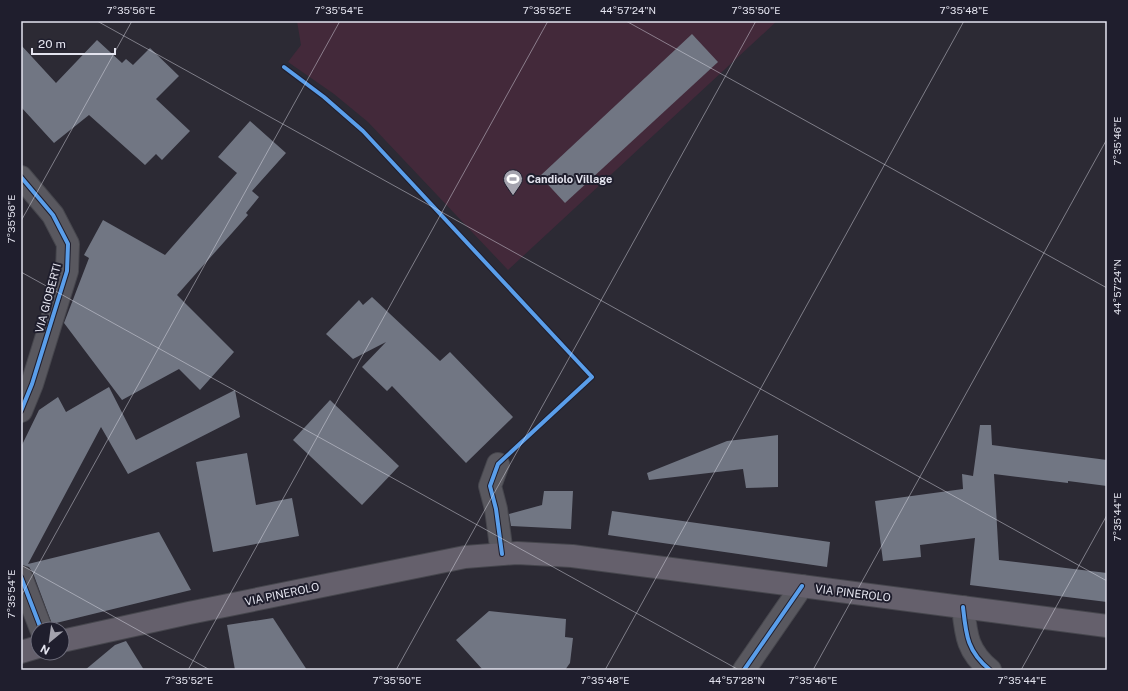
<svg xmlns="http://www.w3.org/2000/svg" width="1128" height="691" font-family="'Public Sans',sans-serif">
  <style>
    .green { fill: #43293a }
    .building { fill: #717683 }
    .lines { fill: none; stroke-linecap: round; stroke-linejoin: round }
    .minor-casing { stroke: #46464d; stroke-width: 24 }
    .major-casing { stroke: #46464d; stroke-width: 24 }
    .minor { stroke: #59585f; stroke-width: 22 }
    .major { stroke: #65606c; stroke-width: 22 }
    .cycleway-casing { stroke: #1f1e2d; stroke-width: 6 }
    .cycleway { stroke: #5a9eea; stroke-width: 4 }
    .ticks { fill: none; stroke: #e4e4ef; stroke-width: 1; stroke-opacity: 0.45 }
    .labels { text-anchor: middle; stroke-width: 4; stroke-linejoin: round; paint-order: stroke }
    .poi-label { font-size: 11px; font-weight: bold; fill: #e4e4ef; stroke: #1f1e2d; text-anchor: start }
    .street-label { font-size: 11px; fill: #e4e4ef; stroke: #1f1e2d }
    .neatline { fill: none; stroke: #e4e4ef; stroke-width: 1.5 }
    .ticks-label { font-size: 10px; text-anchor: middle; fill: #e4e4ef }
  </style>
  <rect width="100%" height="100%" fill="#2c2a34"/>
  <!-- green -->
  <polygon class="green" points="297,21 777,21 508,270 368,122 334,94 288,62 301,45"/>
  <!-- building -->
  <g class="building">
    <polygon points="692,34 718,62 565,203 540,176"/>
    <polygon points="97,40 122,63 126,59 133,65 150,48 179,76 156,99 190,131 162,160 156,154 145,165 89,115 54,143 21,107 21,45 56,83"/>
    <polygon points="250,121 286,153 252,191 259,197 246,213 248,215 177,295 234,352 200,390 179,369 122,400 64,323 89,258 84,255 103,220 165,255 237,173 218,157"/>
    <polygon points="372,297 440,361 450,352 513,417 466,463 392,386 387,391 362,367 386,342 353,359 326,334 359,300 363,305"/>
    <polygon points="109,387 136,440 235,390 240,417 128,474 101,427 28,564 159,532 191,590 52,624 33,573 29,567 21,565 21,447 39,410 58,397 66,412"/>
    <polygon points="330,400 399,466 362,505 293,440"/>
    <polygon points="980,425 991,425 992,445 1107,460 1107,486 1068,481 1068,483 994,474 999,560 1107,573 1107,602 970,585 975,538 920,545 921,557 883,561 875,501 963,489 962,474 973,476"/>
    <polygon points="778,435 778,487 746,488 743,469 649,480 647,473 727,441"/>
    <polygon points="247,453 256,505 292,498 299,536 213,552 196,462"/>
    <polygon points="544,491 573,491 571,529 511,526 509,514 542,505"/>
    <polygon points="612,511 830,542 827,567 608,535"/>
    <polygon points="489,611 566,619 565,637 573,638 570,663 565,670 483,670 456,640"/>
    <polygon points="273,618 307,670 235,670 227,625"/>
    <polygon points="126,641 144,670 85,670 115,645"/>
  </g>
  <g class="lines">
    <!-- minor casing -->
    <g class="minor-casing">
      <g id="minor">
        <polyline points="21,177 53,215 68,244 67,271 32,384 21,411"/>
        <polyline points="498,464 490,486 496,509 502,554"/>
        <polyline points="21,577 41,629"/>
        <path d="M 963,607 C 966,635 967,651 990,670"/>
        <polyline points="744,670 802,586"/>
      </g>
    </g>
    <!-- major casing -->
    <g class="major-casing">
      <g id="major">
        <polyline points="62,641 189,613 465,557 517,553 572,556 1107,626"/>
        <polyline points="21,652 38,647"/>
      </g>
    </g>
    <!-- minor -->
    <use href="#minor" class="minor"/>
    <!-- major -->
    <use href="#major" class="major"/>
    <!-- cycleway casing -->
    <g class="cycleway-casing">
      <g id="cycleway">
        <polyline points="284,67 324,97 363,131 592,377 498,464 490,486 496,509 502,554"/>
        <polyline points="21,177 53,215 68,244 67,271 32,384 21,411"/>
        <polyline points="21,577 41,629"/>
        <path d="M 963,607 C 966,635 967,651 990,670"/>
        <polyline points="744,670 802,586"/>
      </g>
    </g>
    <!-- cycleway -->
    <use href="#cycleway" class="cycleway"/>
  </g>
  <!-- ticks -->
  <path class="ticks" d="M 97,21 L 1107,581M 626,21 L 1107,288M 21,221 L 132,21M 21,272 L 739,670M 21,565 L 210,670M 21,596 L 340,21M 188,670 L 548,21M 396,670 L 756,21M 605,670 L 964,21M 813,670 L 1107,139M 1021,670 L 1107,515"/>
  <!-- icons -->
  <defs>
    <g id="stadium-pin" transform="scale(1)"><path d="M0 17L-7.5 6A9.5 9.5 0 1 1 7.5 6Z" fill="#a4a3ae" stroke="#1f1e2d"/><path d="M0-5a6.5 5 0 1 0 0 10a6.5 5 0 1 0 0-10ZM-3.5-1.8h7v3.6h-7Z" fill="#fff"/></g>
  </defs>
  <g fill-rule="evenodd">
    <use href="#stadium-pin" x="513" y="179"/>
  </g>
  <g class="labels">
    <!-- poi labels -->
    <g class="poi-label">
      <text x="527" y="183">Candiolo Village</text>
    </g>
    <!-- street labels -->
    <g class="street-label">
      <text transform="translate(48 298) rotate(-75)" y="4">VIA GIOBERTI</text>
      <text transform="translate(853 593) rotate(7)" y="4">VIA PINEROLO</text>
      <text transform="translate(282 594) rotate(-12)" y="4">VIA PINEROLO</text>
    </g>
  </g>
  <!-- border -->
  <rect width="1128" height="691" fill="none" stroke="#1f1e2d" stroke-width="44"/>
  <!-- north arrow -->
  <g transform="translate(50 641) rotate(209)"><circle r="19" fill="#1f1e2d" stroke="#6e6d7b"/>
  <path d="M0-3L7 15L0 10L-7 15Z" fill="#a4a3ae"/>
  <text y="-6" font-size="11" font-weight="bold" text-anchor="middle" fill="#e4e4ef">N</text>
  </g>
  <!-- scale -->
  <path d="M32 48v6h83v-6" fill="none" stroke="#e4e4ef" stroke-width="2"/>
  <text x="38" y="48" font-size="12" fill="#e4e4ef" stroke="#1f1e2d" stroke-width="3" paint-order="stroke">20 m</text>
  <rect x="22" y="22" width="1084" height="647" class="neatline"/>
  <g class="ticks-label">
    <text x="131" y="14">7°35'56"E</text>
    <text x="339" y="14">7°35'54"E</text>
    <text x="547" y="14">7°35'52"E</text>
    <text x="628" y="14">44°57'24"N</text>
    <text x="756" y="14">7°35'50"E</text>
    <text x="964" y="14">7°35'48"E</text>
    <text transform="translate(1117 141) rotate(-90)" y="4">7°35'46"E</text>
    <text transform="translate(11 219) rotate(-90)" y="4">7°35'56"E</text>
    <text transform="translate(1117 287) rotate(-90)" y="4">44°57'24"N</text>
    <text transform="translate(1117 517) rotate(-90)" y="4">7°35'44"E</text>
    <text transform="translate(11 594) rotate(-90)" y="4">7°35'54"E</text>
    <text x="189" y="684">7°35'52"E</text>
    <text x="397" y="684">7°35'50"E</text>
    <text x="605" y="684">7°35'48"E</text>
    <text x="737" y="684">44°57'28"N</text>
    <text x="813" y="684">7°35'46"E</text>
    <text x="1022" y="684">7°35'44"E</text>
  </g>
</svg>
